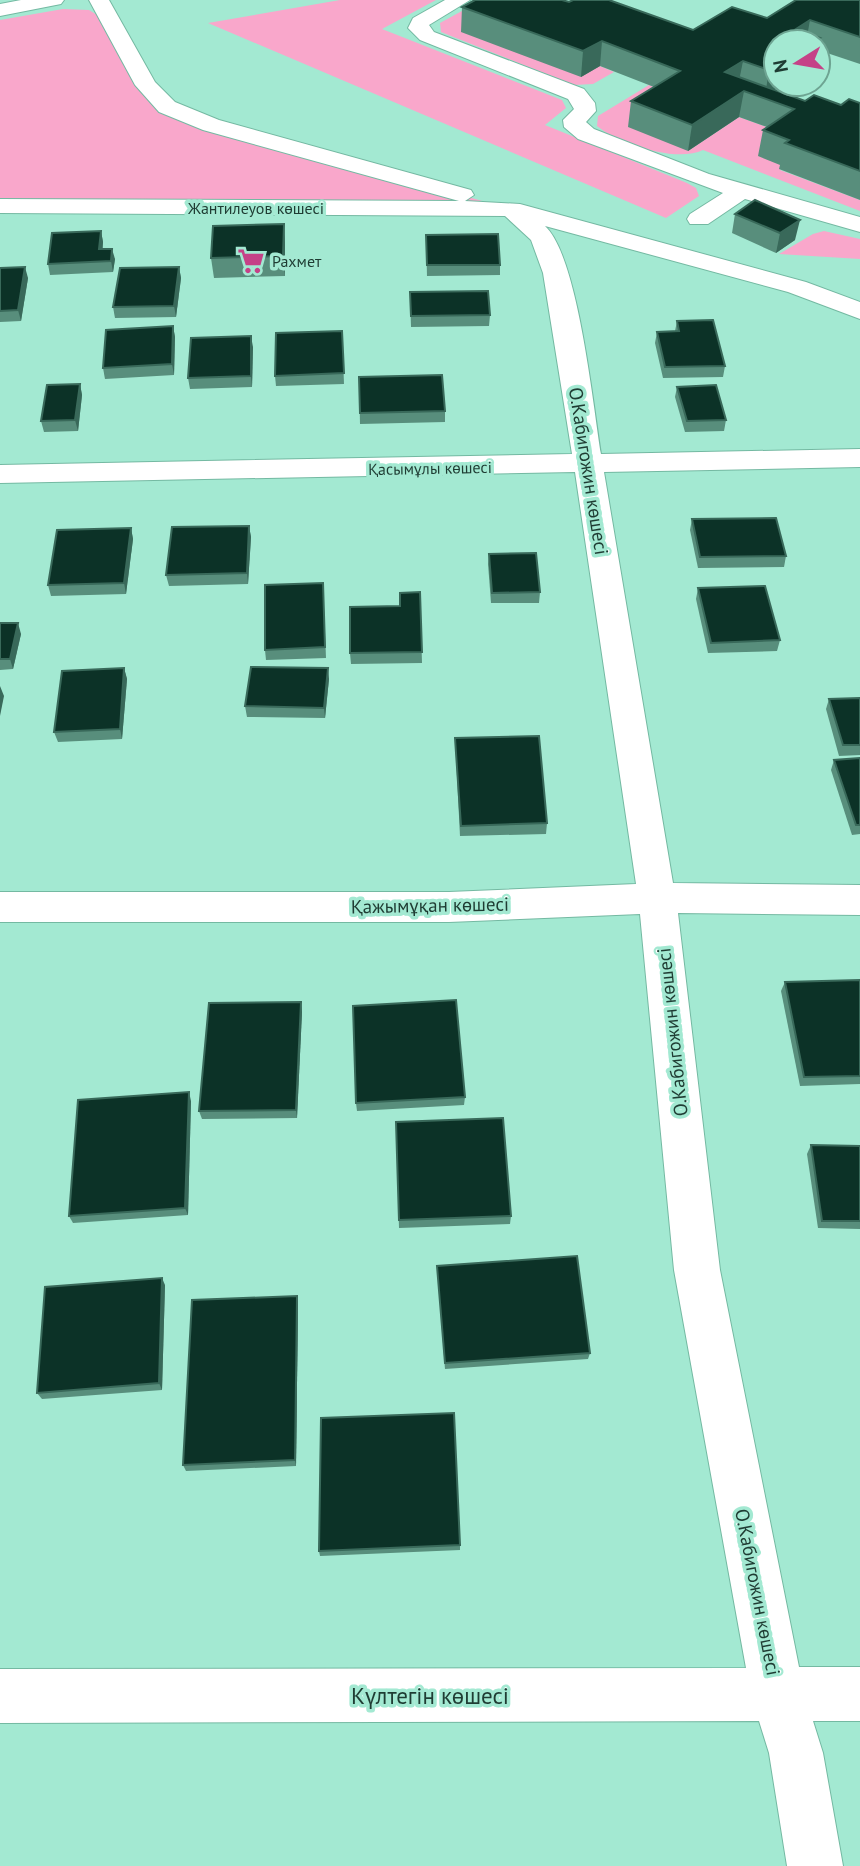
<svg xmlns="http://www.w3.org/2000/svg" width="860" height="1866" font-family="'PT Sans',sans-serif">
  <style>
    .green { fill: #f9a7cb }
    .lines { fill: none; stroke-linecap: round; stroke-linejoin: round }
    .minor-casing { stroke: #74b9a2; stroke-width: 2 }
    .minor { fill: #fff; fill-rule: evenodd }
    .wall { fill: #588e7c }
    .shaded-wall { fill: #39695a }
    .building { fill: #0c3227; stroke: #39695a; stroke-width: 2 }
    .labels { text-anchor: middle; stroke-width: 7; stroke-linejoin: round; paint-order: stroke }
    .far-street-label { font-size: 16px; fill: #1f3c33; stroke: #a3e9d2 }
    .far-poi-label { font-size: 16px; fill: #1f3c33; stroke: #a3e9d2; text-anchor: start }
    .street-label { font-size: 19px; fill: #1f3c33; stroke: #a3e9d2 }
    .near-street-label { font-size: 23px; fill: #1f3c33; stroke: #a3e9d2 }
  </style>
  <rect width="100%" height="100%" fill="#a3e9d2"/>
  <!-- green -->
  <g class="green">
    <polygon points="340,0 436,0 382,29 562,100 566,108 545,125 687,183 696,188 699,196 666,218 208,23"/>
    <polygon points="482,0 600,66 614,72 593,84 574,85 441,32 440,23"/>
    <polygon points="63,9 89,10 115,26 146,85 211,125 511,209 0,206 0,20"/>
    <path d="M 649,85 L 677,96 L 688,151 L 739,117 L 789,135 L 780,170 L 860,200 L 860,211 L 703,150 C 676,163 619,144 597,126 L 598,116 Z"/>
    <polygon points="824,231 860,239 860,259 779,254 813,234"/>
  </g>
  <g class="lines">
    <!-- minor casing -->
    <g class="minor-casing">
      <g id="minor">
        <polygon points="21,0 64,0 61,4 0,16 0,4"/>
        <path d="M 89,0 L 109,0 L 155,82 L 175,102 L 219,120 L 471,190 L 474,195 L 465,201 L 520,204 L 806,282 L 860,302 L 860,319 L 788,292 L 545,226 C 578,256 593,405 601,454 L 860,449 L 860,467 L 604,472 L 673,883 L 860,885 L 860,915 L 678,913 L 720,1270 L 799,1667 L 860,1667 L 860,1721 L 813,1721 L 823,1753 L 843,1866 L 787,1866 L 769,1753 L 759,1721 L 0,1723 L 0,1669 L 746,1668 L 674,1270 L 640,914 L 449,922 L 0,922 L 0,892 L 449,892 L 636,884 L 575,472 L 0,483 L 0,465 L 572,454 L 543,273 L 531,240 L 505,216 L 0,213 L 0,199 L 459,201 L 203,130 L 159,112 L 135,85 Z"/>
        <polygon points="445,0 470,0 429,25 434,32 584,89 595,103 596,111 586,122 594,129 709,174 860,217 860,232 745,199 708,224 690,224 687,219 690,214 723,193 578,139 564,127 563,120 574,109 568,99 420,40 408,28 413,18"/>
      </g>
    </g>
    <!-- minor -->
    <use href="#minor" class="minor"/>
  </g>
  <!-- wall -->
  <g class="wall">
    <polygon points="860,0 860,64 818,50 818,42 774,90 805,101 841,105 860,103 860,200 779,169 780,165 758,156 763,130 767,127 739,117 688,151 628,127 631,101 654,87 600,66 581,77 461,32 462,7 569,2 693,30 767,18"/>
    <polygon points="755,200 795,240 776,253 732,233 735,214"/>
    <polygon points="284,224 285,243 285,276 214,278 211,258"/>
    <polygon points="101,231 103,242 102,249 115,259 113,272 50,275 48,264"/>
    <polygon points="426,235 500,265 500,275 427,276"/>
    <polygon points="179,267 181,278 176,317 115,318 113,307"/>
    <polygon points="0,268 28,278 21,321 0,322"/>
    <polygon points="410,292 490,315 489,326 411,327"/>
    <polygon points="677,321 725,366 723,377 663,378 655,343 657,332 675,331"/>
    <polygon points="173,326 175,337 174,375 105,379 103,368"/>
    <polygon points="342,331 344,384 276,386 275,376"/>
    <polygon points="253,347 252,387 190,389 188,378"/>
    <polygon points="359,377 445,411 445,422 360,424"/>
    <polygon points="80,384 82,395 78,431 44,432 41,421"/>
    <polygon points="677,387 726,420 724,431 685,432 675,397"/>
    <polygon points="692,519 786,556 784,567 698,568 690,530"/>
    <polygon points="249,526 251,537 248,584 169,586 166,575"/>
    <polygon points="131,528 133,539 126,594 51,596 48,585"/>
    <polygon points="489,554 540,592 539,603 491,603 488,564"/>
    <polygon points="323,583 326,658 266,660 265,650"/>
    <polygon points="698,588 780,640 777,651 708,653 696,599"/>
    <polygon points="420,592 422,663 351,664 350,653 400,606"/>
    <polygon points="0,623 21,634 13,669 0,670"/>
    <polygon points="124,668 127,679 122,739 58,742 54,732"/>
    <polygon points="329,679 325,718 247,717 245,706"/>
    <polygon points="860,698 860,755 839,756 826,709 829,699"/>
    <polygon points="455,738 547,823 546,834 460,836"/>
    <polygon points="860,758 860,834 852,835 831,770 834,760"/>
    <polygon points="860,980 860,1084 800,1086 781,991 785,982"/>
    <polygon points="301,1002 302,1012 297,1118 202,1119 199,1111"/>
    <polygon points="465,1097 464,1105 357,1111 356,1103"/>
    <polygon points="191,1101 188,1215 73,1223 69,1216"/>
    <polygon points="396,1122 511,1216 510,1224 399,1228"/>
    <polygon points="811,1145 860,1146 860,1229 818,1228 807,1154"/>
    <polygon points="437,1266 590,1353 588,1359 445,1369"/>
    <polygon points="165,1285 162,1390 42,1399 37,1393"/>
    <polygon points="297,1296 298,1303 296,1466 186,1471 183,1465"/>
    <polygon points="460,1545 460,1550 320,1556 319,1551"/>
  </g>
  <!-- shaded-wall -->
  <g class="shaded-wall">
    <polygon points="810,20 806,42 796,29"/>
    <polygon points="602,41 600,66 581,77 583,51"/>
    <polygon points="743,61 738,86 725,72"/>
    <polygon points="776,66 776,84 782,84 765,96 769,70"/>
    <polygon points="744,91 739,117 688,151 692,125"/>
    <polygon points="800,220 795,240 776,253 780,233"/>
    <polygon points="284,224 285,243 285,276 283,256"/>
    <polygon points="101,231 103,242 102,260 99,249"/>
    <polygon points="112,249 115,259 113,272 111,261"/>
    <polygon points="25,267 28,278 21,321 18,310"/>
    <polygon points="179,267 181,278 176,317 174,306"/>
    <polygon points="173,326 175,337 174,375 172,364"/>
    <polygon points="251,336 253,347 252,387 251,376"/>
    <polygon points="80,384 82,395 78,431 75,420"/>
    <polygon points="249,526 251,537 248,584 247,573"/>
    <polygon points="131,528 133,539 126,594 124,583"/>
    <polygon points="18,623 21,634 13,669 10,659"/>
    <polygon points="124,668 127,679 122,739 120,729"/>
    <polygon points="328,668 329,679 325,718 324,708"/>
    <polygon points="0,686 4,696 0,716"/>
    <polygon points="301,1002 302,1012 297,1118 296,1110"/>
    <polygon points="189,1092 191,1101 188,1215 185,1208"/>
    <polygon points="162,1278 165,1285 162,1390 159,1383"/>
    <polygon points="297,1296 298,1303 296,1466 295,1460"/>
  </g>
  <!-- building -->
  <g class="building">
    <polygon points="475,0 562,0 569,2 573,0 609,0 693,30 732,7 767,18 796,0 860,0 860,37 810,20 796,29 820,38 813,42 776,42 776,66 769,70 743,61 725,72 805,101 814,95 841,105 849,99 860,103 860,171 785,143 789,140 763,130 794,109 744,91 692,125 631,101 680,71 602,41 583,51 462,7"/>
    <polygon points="755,200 800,220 780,233 735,214"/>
    <polygon points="284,224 283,256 211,258 213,226"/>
    <polygon points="101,231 99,249 112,249 111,261 48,264 52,233"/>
    <polygon points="498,234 500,265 427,265 426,235"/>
    <polygon points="25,267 18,310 0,311 0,268"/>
    <polygon points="179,267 174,306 113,307 120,268"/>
    <polygon points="488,291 490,315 411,316 410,292"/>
    <polygon points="713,320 725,366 665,367 657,332 679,331 677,321"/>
    <polygon points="173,326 172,364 103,368 106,330"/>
    <polygon points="342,331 344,373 275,376 276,333"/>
    <polygon points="251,336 251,376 188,378 191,338"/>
    <polygon points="442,375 445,411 360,413 359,377"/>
    <polygon points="80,384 75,420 41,421 47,385"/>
    <polygon points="716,385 726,420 687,421 677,387"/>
    <polygon points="776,518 786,556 700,557 692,519"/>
    <polygon points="249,526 247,573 166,575 172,527"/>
    <polygon points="131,528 124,583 48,585 57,530"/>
    <polygon points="536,553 540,592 492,593 489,554"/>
    <polygon points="323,583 325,647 265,650 265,585"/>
    <polygon points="765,586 780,640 711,643 698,588"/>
    <polygon points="420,592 422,652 350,653 350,607 400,606 400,593"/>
    <polygon points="0,623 18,623 10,659 0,659"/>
    <polygon points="251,667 328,668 324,708 245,706"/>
    <polygon points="124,668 120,729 54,732 62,671"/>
    <polygon points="860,698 860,745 843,745 829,699"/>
    <polygon points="539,736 547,823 461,826 455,738"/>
    <polygon points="860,758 860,825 856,825 834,760"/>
    <polygon points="860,980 860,1076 804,1077 785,982"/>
    <polygon points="456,1000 465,1097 356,1103 353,1006"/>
    <polygon points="301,1002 296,1110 199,1111 209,1003"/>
    <polygon points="189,1092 185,1208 69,1216 78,1100"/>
    <polygon points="503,1118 511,1216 399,1220 396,1122"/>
    <polygon points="811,1145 860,1146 860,1221 822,1221"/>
    <polygon points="577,1256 590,1353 445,1363 437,1266"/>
    <polygon points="162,1278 159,1383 37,1393 45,1287"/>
    <polygon points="297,1296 295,1460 183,1465 192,1300"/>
    <polygon points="454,1413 460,1545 319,1551 321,1418"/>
  </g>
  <!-- icons -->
  <defs>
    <g id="supermarket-bare" transform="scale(2.1)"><path d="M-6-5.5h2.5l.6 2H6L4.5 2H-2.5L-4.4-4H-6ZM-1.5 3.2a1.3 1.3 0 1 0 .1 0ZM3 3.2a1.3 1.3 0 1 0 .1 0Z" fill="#c54187" stroke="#a3e9d2" stroke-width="2.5" paint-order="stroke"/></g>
  </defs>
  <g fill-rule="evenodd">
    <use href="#supermarket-bare" x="251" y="261"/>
  </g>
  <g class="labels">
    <!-- far-street labels -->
    <g class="far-street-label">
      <text x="256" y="214">Жантилеуов көшесі</text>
      <text transform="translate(430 468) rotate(-1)" y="6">Қасымұлы көшесі</text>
    </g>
    <!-- far-poi labels -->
    <g class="far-poi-label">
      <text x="272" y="267">Рахмет</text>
    </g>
    <!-- street labels -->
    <g class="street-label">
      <text transform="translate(589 471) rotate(81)" y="7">О.Кабигожин көшесі</text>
      <text transform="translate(430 905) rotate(-1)" y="7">Қажымұқан көшесі</text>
      <text transform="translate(672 1032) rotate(-96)" y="7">О.Кабигожин көшесі</text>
      <text transform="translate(758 1592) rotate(79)" y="7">О.Кабигожин көшесі</text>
    </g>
    <!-- near-street labels -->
    <g class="near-street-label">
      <text x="430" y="1704">Күлтегін көшесі</text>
    </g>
  </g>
  <!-- north arrow -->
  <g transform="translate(797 63) rotate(259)"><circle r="33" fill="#a3e9d2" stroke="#6ea492" stroke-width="2"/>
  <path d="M0-5L12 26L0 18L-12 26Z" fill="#c54187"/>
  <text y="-10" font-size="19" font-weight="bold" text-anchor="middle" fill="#1f3c33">N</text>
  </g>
</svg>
